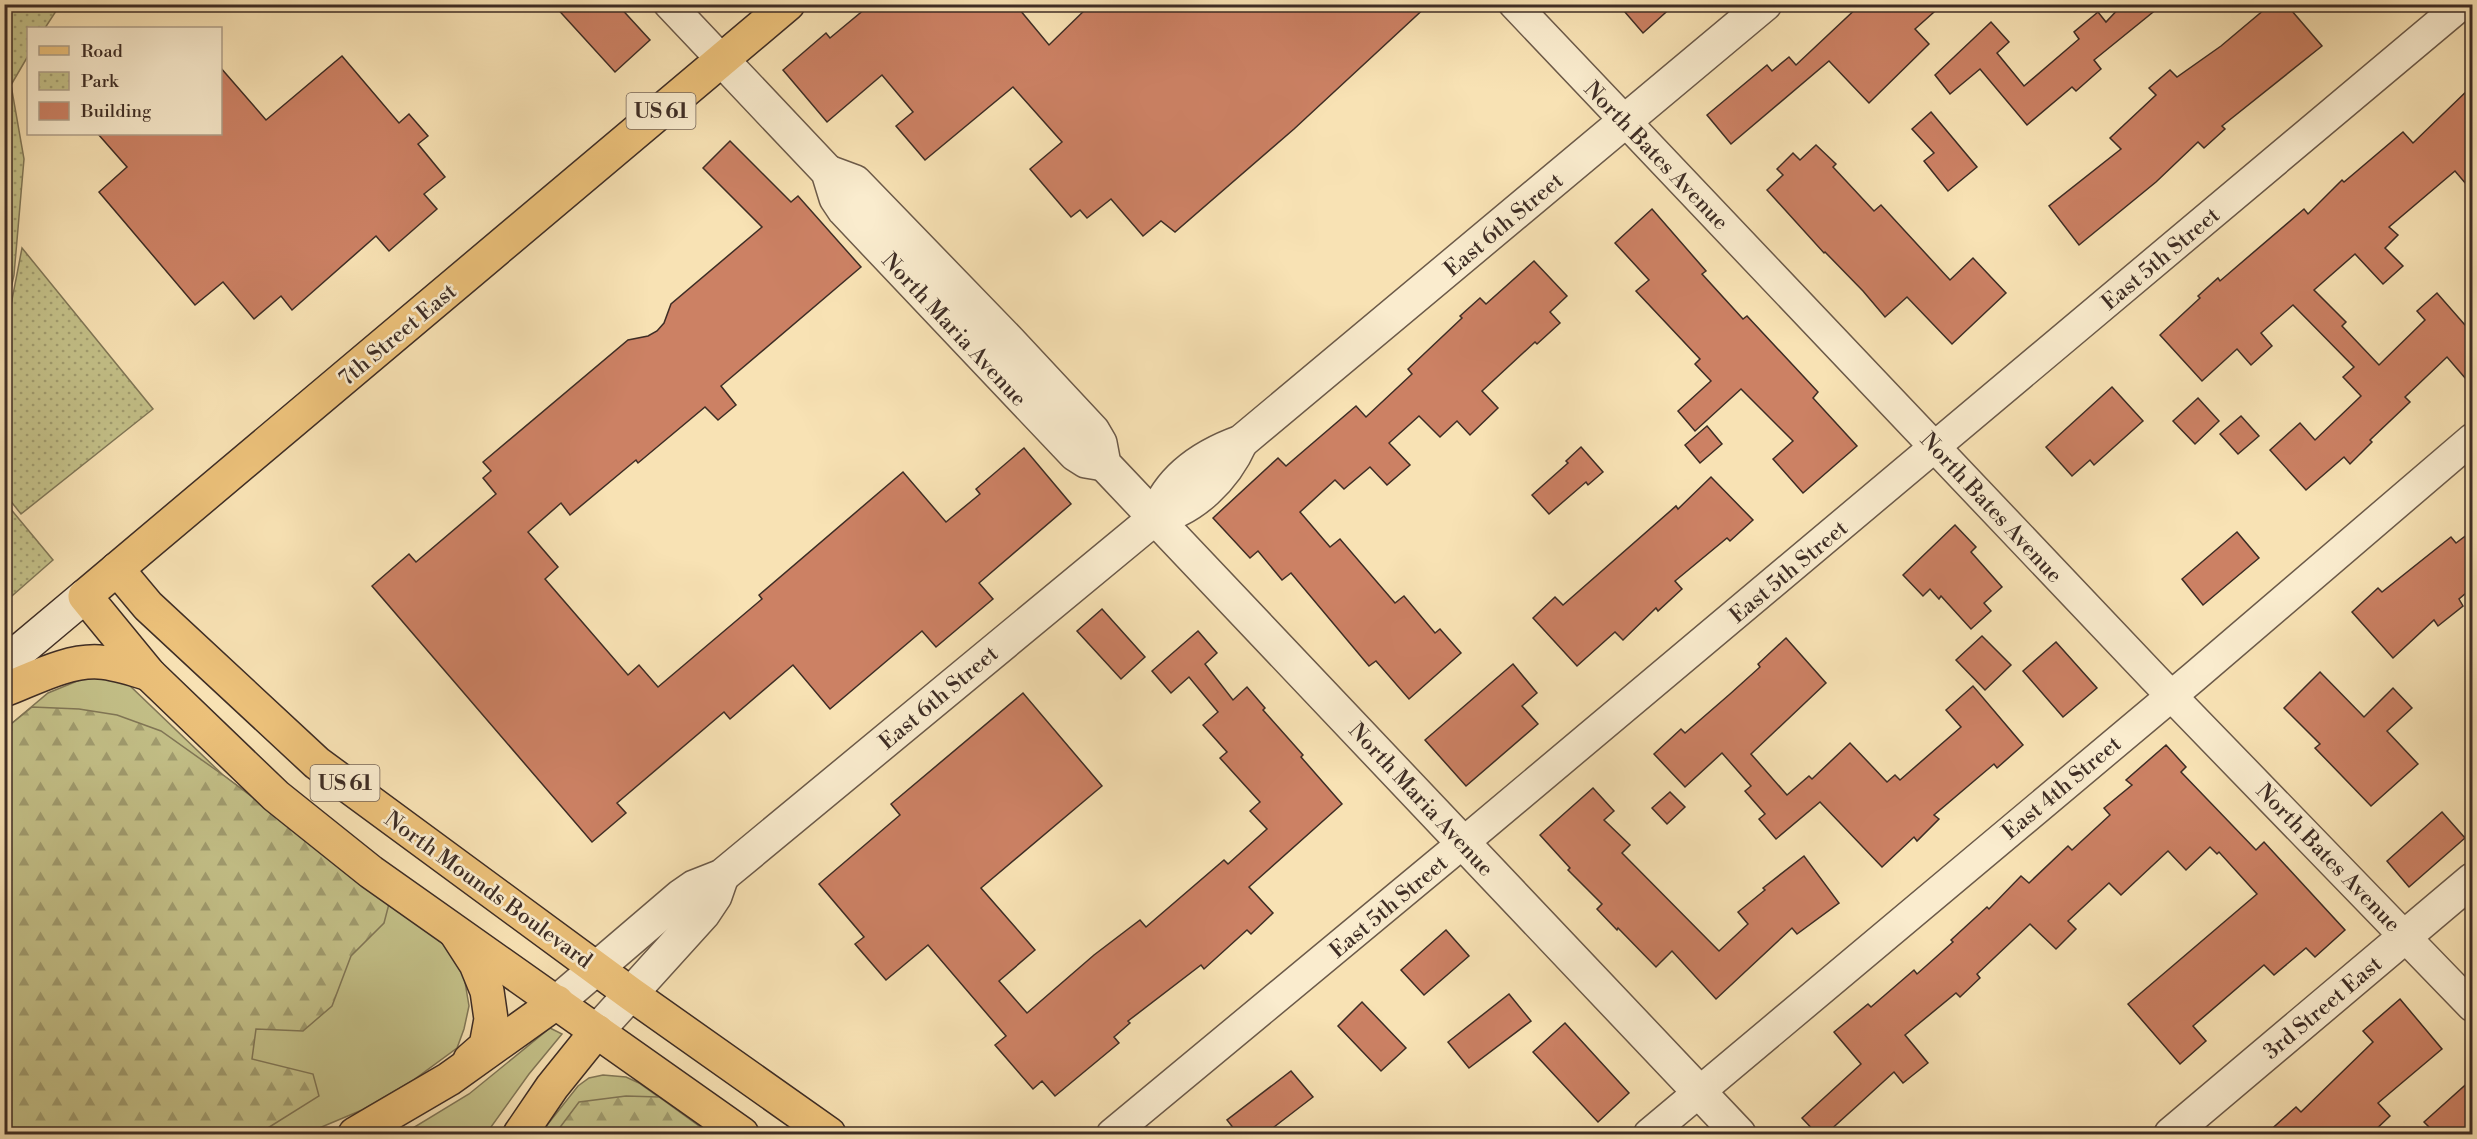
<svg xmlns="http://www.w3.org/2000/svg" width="2477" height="1139" font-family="'Libre Bodoni',serif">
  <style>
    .grass { fill: #c4c189; stroke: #817757; stroke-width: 1.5 }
    .forest { fill: url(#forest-firs); stroke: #817757; stroke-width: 1.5 }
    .park { fill: url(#park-dots); stroke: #817757; stroke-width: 1.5 }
    .building { fill: #cc8164; stroke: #3e2d25; stroke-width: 1.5 }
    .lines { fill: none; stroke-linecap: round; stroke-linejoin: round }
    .minor-casing { stroke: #6c5a49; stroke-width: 33 }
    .tertiary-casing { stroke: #6c5a49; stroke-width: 36 }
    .secondary-casing { stroke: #3e2d25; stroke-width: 36 }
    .primary-casing { stroke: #3e2d25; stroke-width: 36 }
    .motorway-casing { stroke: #3e2d25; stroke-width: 36 }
    .minor { stroke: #faecce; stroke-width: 30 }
    .tertiary { stroke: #faecce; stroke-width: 33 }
    .secondary { stroke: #faecce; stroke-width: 33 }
    .primary { stroke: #ecc17a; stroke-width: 33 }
    .motorway { stroke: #ecc17a; stroke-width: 33 }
    .labels { text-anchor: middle; stroke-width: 5; stroke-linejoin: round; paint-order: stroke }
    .shield { fill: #faecce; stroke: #766658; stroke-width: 1.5 }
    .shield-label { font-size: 21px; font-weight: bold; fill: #3e2d25 }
    .street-label { font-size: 22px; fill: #3e2d25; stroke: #faecce }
  </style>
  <defs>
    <pattern id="forest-firs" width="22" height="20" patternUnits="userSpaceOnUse" patternTransform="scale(1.5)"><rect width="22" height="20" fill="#c4c189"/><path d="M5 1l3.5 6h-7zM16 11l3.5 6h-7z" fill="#a19d70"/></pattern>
    <pattern id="park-dots" width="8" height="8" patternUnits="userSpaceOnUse" patternTransform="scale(1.5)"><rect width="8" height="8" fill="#c4c189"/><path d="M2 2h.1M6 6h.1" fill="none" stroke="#a19d70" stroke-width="1.8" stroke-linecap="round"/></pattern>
  </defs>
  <rect width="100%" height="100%" fill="#f8e2b4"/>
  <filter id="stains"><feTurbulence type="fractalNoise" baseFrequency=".00333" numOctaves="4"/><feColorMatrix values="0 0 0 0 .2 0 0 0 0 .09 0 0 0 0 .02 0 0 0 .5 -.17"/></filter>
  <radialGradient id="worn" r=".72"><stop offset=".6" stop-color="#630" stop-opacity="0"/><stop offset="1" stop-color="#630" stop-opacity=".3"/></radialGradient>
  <!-- grass -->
  <g class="grass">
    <polygon points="83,672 110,676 129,685 223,775 434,932 452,951 464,976 469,1006 464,1029 457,1048 412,1081 362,1110 305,1134 5,1134 5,729 48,693 80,680"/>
    <polygon points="550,1028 562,1034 529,1074 486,1134 403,1134 469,1094"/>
    <polygon points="603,1075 626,1077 639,1083 710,1134 540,1134 578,1086 589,1078"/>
  </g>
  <!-- forest -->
  <g class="forest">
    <polygon points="32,707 79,709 117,715 161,731 223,775 390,900 384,923 351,956 332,1006 303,1031 256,1029 252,1059 313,1074 319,1096 263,1131 252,1134 5,1134 5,729"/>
    <polygon points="626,1096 659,1097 710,1134 555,1134 579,1102"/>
  </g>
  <!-- park -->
  <g class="park">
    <polygon points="5,4 60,5 45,28 28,28 28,56 11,85 24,159 14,275 5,316"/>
    <polygon points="22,248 153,409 21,514 5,494 5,336"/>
    <polygon points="4,501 53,560 5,602 4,602"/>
  </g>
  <!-- building -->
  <g class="building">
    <polygon points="553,4 617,4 650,40 615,72"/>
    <polygon points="871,4 1015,4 1049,45 1091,4 1429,4 1294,129 1175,232 1161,221 1143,236 1111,199 1087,218 1080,210 1071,217 1030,169 1062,142 1013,87 925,160 896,126 913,112 882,75 827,122 783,70 826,33 830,38"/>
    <polygon points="1618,4 1675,4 1643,33"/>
    <polygon points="1861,4 1943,4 1915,29 1929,44 1869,103 1829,61 1731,144 1707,115 1767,65 1772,71 1789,57 1796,65"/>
    <polygon points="2123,4 2163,4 2094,60 2101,69 2076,91 2072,87 2027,125 1980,69 1950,94 1935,75 1991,22 2009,42 1997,53 2024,86 2079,39 2074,32 2098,12 2106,22"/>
    <polygon points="2271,4 2286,4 2322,46 2222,126 2225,129 2204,148 2198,142 2156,182 2079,245 2049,206 2121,149 2110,138 2156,95 2149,88 2170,70 2177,77 2221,46"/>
    <polygon points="342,56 399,123 409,114 428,136 418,144 445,177 424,194 437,209 389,251 376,236 292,310 281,296 254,319 223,282 195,305 99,192 127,167 98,134 220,134 220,67 266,120"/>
    <polygon points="2472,86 2472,191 2455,171 2389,227 2398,235 2385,248 2403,266 2383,284 2355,254 2314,290 2346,322 2342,326 2379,365 2425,320 2417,311 2437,293 2472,333 2472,386 2447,357 2405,397 2410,402 2370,440 2372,442 2350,464 2344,457 2306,490 2270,450 2300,423 2315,440 2361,396 2343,377 2354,367 2293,305 2261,333 2272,346 2251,365 2237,349 2202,381 2160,335 2200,298 2198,296 2218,278 2220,281 2304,209 2308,214 2342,180 2344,182 2403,132 2413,143"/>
    <polygon points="1931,112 1977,167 1948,191 1924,161 1934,153 1912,129"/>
    <polygon points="730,141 791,202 798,196 861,267 721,386 736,405 718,420 705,407 638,463 636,460 570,515 561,503 528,532 558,567 545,579 628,675 639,665 658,687 762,599 759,595 903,472 946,522 980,494 976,489 1024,448 1071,504 979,583 993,599 936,647 922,631 830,709 793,665 730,719 724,712 617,803 626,813 592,842 372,586 409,554 416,562 496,494 483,478 491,471 483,462 628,340 648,336 657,331 664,323 671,304 762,227 703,168"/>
    <polygon points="1816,145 1836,164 1833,167 1874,211 1881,205 1950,280 1973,258 2006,293 1952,344 1907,297 1885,317 1863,291 1825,252 1824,253 1767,190 1783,175 1777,169 1793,153 1800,160"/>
    <polygon points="1652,209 1706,271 1702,274 1743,319 1747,316 1818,392 1813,398 1857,446 1803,493 1773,459 1793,441 1741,389 1695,431 1678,411 1711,381 1695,364 1700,359 1636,291 1649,280 1615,243"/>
    <polygon points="1534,261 1567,296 1550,312 1560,323 1537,344 1535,342 1482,391 1498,408 1470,435 1457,421 1440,437 1419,416 1389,443 1410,465 1387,485 1370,467 1344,489 1335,480 1300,512 1330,547 1340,539 1395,603 1404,596 1435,633 1440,629 1461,653 1409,699 1376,661 1369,666 1291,573 1282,580 1258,551 1250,558 1213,518 1278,458 1286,466 1356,406 1366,417 1412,374 1408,369 1462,318 1460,316 1480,298 1486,304"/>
    <polygon points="2112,387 2143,421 2094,465 2090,460 2072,476 2046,447"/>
    <polygon points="2198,398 2219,421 2195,444 2173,421"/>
    <polygon points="2241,416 2259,436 2238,454 2220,434"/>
    <polygon points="1707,426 1722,444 1700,463 1685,445"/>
    <polygon points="1581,447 1603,472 1588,485 1586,482 1549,514 1532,495 1568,463 1566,461"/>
    <polygon points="1711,477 1753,520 1730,541 1727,538 1675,581 1682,589 1658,611 1656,608 1623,640 1615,632 1577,666 1533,618 1555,597 1563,605 1676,506 1678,509"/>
    <polygon points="1955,525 1976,547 1971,552 2002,587 1984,603 1991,611 1971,629 1941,596 1939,599 1930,589 1923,596 1903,575"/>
    <polygon points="2472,531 2472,588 2459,599 2463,606 2438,626 2434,620 2393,658 2352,612 2378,588 2382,592 2451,537 2456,543"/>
    <polygon points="2237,532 2259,558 2203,605 2182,579"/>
    <polygon points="1102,609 1145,657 1121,679 1077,631"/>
    <polygon points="1198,631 1217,653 1205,664 1233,700 1247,687 1265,708 1263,710 1303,755 1301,757 1342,804 1249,887 1273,913 1251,934 1247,930 1204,969 1201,965 1128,1021 1130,1023 1114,1037 1119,1043 1055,1096 1042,1081 1033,1089 995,1045 1006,1036 928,945 886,980 855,944 864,937 819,884 900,815 891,804 1023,693 1102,786 981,888 1035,950 999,981 1027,1013 1094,955 1140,920 1146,927 1224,860 1228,864 1267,829 1250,811 1260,802 1220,758 1227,752 1203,725 1218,712 1189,677 1171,693 1152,671"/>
    <polygon points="1982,636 2011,665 1985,690 1956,660"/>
    <polygon points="1786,638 1826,683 1751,754 1787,795 1809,776 1812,779 1850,743 1887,782 1895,775 1900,780 1961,727 1946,710 1973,686 2023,745 1997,768 1994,764 1934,815 1939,819 1917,841 1914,837 1882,867 1820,802 1776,839 1759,819 1765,814 1745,791 1751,786 1722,753 1685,787 1654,754 1681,729 1685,733 1730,694 1760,667 1758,664"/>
    <polygon points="2056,642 2097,688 2063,717 2023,671"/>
    <polygon points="1513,664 1537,693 1522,706 1538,724 1466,786 1425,740"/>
    <polygon points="2320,672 2364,717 2393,688 2412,708 2387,731 2418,764 2371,806 2315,748 2320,744 2284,708"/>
    <polygon points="2166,745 2186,767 2181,772 2256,850 2264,842 2345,930 2315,957 2306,948 2274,975 2264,965 2193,1026 2206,1041 2180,1064 2128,1004 2257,894 2219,852 2217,854 2210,847 2186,870 2168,851 2121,895 2109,883 2068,921 2076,929 2056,949 2030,924 1977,974 1980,978 1960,997 1956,993 1905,1035 1928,1063 1903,1083 1894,1072 1826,1134 1817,1134 1802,1118 1861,1064 1834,1032 1868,1004 1871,1007 1914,970 1917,974 1953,942 1951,940 1987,907 1989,909 2021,876 2029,883 2068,846 2072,850 2110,815 2104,808 2132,785 2126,780"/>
    <polygon points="1593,788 1614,811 1604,820 1630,845 1622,853 1719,951 1748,924 1738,912 1765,890 1763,888 1804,856 1839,903 1797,934 1792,928 1716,999 1672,951 1656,967 1618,928 1617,930 1597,909 1602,904 1568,870 1570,868 1540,835"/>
    <polygon points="1670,792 1685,807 1667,824 1652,808"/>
    <polygon points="2442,812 2465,838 2409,887 2387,861"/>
    <polygon points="1446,930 1469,956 1424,995 1401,970"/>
    <polygon points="1509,994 1531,1021 1469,1068 1448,1042"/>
    <polygon points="2400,999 2442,1049 2378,1103 2390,1116 2371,1134 2266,1134 2296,1107 2301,1112 2373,1042 2363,1031"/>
    <polygon points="1362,1002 1406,1048 1381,1071 1338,1026"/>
    <polygon points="1565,1023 1629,1093 1598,1122 1533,1052"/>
    <polygon points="1291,1071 1313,1097 1265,1134 1238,1134 1227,1120"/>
    <polygon points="2472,1079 2472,1134 2436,1134 2424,1122"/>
  </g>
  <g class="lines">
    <!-- minor casing -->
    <g class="minor-casing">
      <g id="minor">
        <polyline points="669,4 722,60"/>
        <polyline points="1514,4 2154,678 2472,1006"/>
        <polyline points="1112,1134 1464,842 2462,4"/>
        <polyline points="1649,1134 2194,677 2472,439"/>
      </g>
    </g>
    <!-- tertiary casing -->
    <g class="tertiary-casing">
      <g id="tertiary">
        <polyline points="722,60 828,172 836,198 844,210 1075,454 1086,461 1104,464"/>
        <polyline points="828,172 855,182 1009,341 1093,431 1100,443 1104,464 1739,1134"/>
        <path d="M 1155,518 C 1169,478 1202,456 1241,442 L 1765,4"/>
        <path d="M 557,1002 L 681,896 L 694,887 L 722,876 L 1155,518 C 1193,510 1225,478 1241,442"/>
        <polyline points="597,1031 703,914 715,896 722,876"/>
        <polyline points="2171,1134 2472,880"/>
      </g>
    </g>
    <!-- secondary casing -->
    <g class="secondary-casing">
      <polyline id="secondary" points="4,664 85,596"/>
    </g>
    <!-- primary casing -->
    <g class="primary-casing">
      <g id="primary">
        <polyline points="117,569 148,606 317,763 631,994 829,1134"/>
        <path d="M 4,690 C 33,679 67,660 99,662 C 116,663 133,669 149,674"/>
        <polyline points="742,1134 371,872 276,796 149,674 85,596 788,4"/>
      </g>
    </g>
    <!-- motorway casing -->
    <g class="motorway-casing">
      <g id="motorway">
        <polyline points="456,933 476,964 487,991 491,1019 486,1046 470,1060"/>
        <polyline points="355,1134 449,1079 557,1002"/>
        <polyline points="520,1134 552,1087 597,1031"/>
      </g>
    </g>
    <!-- minor -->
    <use href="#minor" class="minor"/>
    <!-- tertiary -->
    <use href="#tertiary" class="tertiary"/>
    <!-- secondary -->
    <use href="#secondary" class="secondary"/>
    <!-- primary -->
    <use href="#primary" class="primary"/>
    <!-- motorway -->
    <use href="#motorway" class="motorway"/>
  </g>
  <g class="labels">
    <!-- shield labels -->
    <g class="shield">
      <rect x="626.5" y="93" width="69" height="36" rx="4.5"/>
      <rect x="310.5" y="765" width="69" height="36" rx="4.5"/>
    </g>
    <g class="shield-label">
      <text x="661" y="118">US 61</text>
      <text x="345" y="790">US 61</text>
    </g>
    <!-- street labels -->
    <g class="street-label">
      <text transform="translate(1657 155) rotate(46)" y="8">North Bates Avenue</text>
      <text transform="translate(1503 224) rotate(-40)" y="8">East 6th Street</text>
      <text transform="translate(2160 258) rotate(-40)" y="8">East 5th Street</text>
      <text transform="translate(955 329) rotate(47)" y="8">North Maria Avenue</text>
      <text transform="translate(397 334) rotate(-40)" y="8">7th Street East</text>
      <text transform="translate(1992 507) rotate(47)" y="8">North Bates Avenue</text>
      <text transform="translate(1788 571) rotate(-40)" y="8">East 5th Street</text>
      <text transform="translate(938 697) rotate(-40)" y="8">East 6th Street</text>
      <text transform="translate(2061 787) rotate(-40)" y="8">East 4th Street</text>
      <text transform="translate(1422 799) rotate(47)" y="8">North Maria Avenue</text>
      <text transform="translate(2329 857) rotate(46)" y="8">North Bates Avenue</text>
      <text transform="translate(489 889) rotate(36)" y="8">North Mounds Boulevard</text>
      <text transform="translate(1388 906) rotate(-40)" y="8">East 5th Street</text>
      <text transform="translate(2322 1007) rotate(-40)" y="8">3rd Street East</text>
    </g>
  </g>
  <!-- margin -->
  <rect width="2477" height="1139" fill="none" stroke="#f8e2b4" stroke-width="24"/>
  <rect x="6" y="6" width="2465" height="1127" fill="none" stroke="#3e2d25" stroke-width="3"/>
  <rect x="12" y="12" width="2453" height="1115" fill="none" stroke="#3e2d25" stroke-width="1.5"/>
  <!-- legend -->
  <rect x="27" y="27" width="195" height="108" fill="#faecce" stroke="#afa08a" stroke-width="1.5"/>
  <rect x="39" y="46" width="30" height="9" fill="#ecc17a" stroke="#afa08a" stroke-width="1.5"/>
  <text x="81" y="57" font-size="18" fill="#3e2d25">Road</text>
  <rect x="39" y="72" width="30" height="18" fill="url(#park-dots)" stroke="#afa08a" stroke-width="1.5"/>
  <text x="81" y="87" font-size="18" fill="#3e2d25">Park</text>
  <rect x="39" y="102" width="30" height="18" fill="#cc8164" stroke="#afa08a" stroke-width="1.5"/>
  <text x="81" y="117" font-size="18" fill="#3e2d25">Building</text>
  <rect width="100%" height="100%" filter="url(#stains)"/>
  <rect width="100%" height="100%" fill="url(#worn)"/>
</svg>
